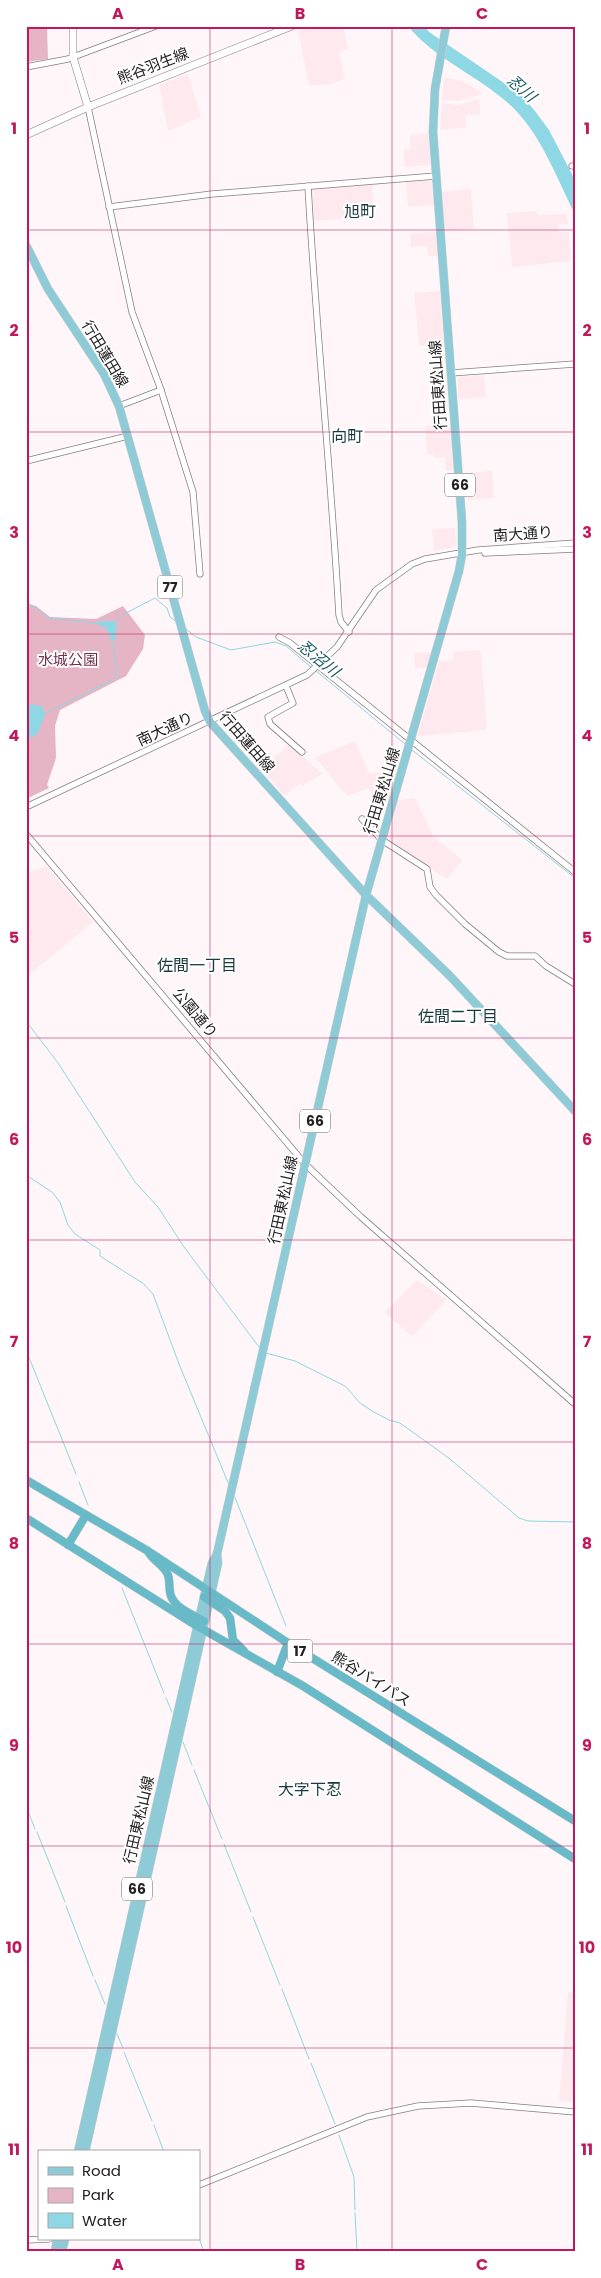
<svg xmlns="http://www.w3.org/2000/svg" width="601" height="2278" font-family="Poppins,'Noto Sans JP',sans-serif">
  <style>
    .built { fill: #fee9ef }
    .green { fill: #e6b5c5 }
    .water { fill: #8ed7e4 }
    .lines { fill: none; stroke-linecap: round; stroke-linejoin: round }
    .stream { stroke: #8ed7e4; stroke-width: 1 }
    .tertiary-casing { stroke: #887d80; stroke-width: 7 }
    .secondary-casing { stroke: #887d80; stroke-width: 8 }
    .primary-casing { stroke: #d3d2d3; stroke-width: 9 }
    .trunk-casing { stroke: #d3d2d3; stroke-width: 9 }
    .tertiary { stroke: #fff; stroke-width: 5.5 }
    .secondary { stroke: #fff; stroke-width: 7 }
    .primary { stroke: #8ecbd6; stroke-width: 8 }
    .trunk { stroke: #68bac8; stroke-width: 8 }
    .grid { fill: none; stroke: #c2185b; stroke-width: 1; stroke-opacity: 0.55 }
    .labels { text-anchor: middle; stroke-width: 4; stroke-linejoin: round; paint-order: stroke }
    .shield { fill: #fff; stroke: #666364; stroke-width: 1 }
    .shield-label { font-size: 14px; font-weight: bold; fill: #252022 }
    .street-label { font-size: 15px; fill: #252022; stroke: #fff }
    .park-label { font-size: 15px; fill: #752e4b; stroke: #fff }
    .water-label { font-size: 16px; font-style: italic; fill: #1d5a64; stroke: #fff }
    .neighbourhood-label { font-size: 16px; fill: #193a40; stroke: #fff }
    .neatline { fill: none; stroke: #c2185b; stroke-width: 2 }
    .grid-label { font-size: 16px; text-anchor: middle; font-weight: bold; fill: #c2185b }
  </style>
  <rect width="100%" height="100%" fill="#fef6f8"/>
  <!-- built -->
  <g class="built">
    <polygon points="315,26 343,26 348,49 339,52 345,79 327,85 309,85 298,31"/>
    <polygon points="188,74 201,117 168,131 159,85"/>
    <polygon points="444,77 464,82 483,94 458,101 442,100"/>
    <polygon points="479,99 480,114 465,115 466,128 440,130 442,103 459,105"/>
    <polygon points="428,133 431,165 405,167 404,149 410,149 410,135"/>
    <polygon points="430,180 432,182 434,205 408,207 406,181"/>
    <polygon points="369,184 372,186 374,216 313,221 310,190 312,189"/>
    <polygon points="471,189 474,229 444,231 441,192"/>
    <polygon points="537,211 537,215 567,214 568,224 558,225 558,233 569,232 571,261 512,267 507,213"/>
    <polygon points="436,232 438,256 428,256 427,246 411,247 410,234"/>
    <polygon points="440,291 444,344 419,346 414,293"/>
    <polygon points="484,375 486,397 458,399 458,377"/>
    <polygon points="451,425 454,467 452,470 446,471 445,457 435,458 433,455 427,454 425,426"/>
    <polygon points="492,471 494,498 468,500 466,473"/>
    <polygon points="455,528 456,545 452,548 434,551 432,529"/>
    <polygon points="479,650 481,652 487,728 486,730 419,736 418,734 439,661 453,660 453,652"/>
    <polygon points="432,652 428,667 415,668 414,653"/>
    <polygon points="355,741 369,773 397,772 388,803 377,807 369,788 347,796 315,757"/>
    <polygon points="290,744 322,774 302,786 300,784 284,795 261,769"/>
    <polygon points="415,798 433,836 462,860 447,879 387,839 398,800"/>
    <polygon points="46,866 93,922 26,977 26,873"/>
    <polygon points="417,1280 446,1300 412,1337 385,1312"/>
    <polygon points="568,1992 575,1993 575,2102 559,2101"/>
  </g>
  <!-- green -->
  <g class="green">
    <polygon points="27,27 47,27 48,59 27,62"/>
    <polygon points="26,603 36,606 50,617 96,619 123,606 145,635 143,649 126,676 60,710 55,726 56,758 47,785 49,788 26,799"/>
  </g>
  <!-- water -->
  <g class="water">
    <path d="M 408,26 L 425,26 L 429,32 L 507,85 L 522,96 L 535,111 L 549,130 L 575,180 L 575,214 C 554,173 539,127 502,98 C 472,73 433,57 408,26 Z"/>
    <path d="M 104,621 L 114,621 L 117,626 L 115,640 L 111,641 C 108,631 107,626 96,624 L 97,622 Z"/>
    <polygon points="26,704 42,706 45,715 38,733 26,741"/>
  </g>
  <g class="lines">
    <!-- stream -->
    <g class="stream">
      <polyline points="26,605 37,608 48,618 96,623"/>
      <polyline points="115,623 124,614 155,598 167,608 170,617 177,622"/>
      <polyline points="186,629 196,637 231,650 275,642 286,646 312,668"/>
      <polyline points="315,670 405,744"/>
      <polyline points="44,714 114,679 117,676 113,639"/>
      <polyline points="412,750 575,878"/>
      <polyline points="26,1021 58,1063 135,1182 158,1207 184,1247 259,1347"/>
      <polyline points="26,1175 52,1192 60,1202 68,1225 75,1234 100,1250 100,1256 144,1284 153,1294 179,1364 229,1485"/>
      <polyline points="26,1350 76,1474"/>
      <polyline points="266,1353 295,1361 345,1386 360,1403 372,1411 389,1420 400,1423 450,1459 519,1518 528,1521 575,1522"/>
      <polyline points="79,1482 88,1505"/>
      <polyline points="234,1495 286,1626"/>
      <polyline points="122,1588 164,1693"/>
      <polyline points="166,1698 172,1712"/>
      <polyline points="183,1742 192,1765"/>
      <polyline points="194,1770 222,1839"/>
      <polyline points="26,1806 35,1829"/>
      <polyline points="37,1832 65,1902"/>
      <polyline points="224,1844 251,1912"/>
      <polyline points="66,1906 93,1976"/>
      <polyline points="253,1917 280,1985"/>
      <polyline points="95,1980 105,2004"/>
      <polyline points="282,1989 309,2059"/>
      <polyline points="117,2034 123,2048"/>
      <polyline points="124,2052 152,2121"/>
      <polyline points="311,2063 335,2124"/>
      <polyline points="154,2125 164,2152"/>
      <polyline points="339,2135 354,2177 355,2210"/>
      <polyline points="355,2213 357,2252"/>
      <polyline points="199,2238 204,2252"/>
    </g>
    <!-- tertiary casing -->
    <g class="tertiary-casing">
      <g id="tertiary">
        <polyline points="26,67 68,59 156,26"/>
        <polyline points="88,107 132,312 161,390 193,492 200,574"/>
        <polyline points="572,166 575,166"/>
        <path d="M 308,186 C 316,329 331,472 339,615 L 341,622 L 349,632"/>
        <polyline points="109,207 212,194 436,176"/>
        <polyline points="451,373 575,364"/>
        <polyline points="119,406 161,390"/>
        <polyline points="26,461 128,436"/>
        <polyline points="485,553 575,549"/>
        <polyline points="279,637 290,643 575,872"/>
        <polyline points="286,686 293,703 268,717 270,724 302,752"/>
        <polyline points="26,807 307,675 337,647 376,590 412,564 425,559 478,550 575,543"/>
        <polyline points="362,819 382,840 427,869 430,887 436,895 465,924 499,952 507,956 535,956 546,966 575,984"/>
        <polyline points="26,834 305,1164 361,1217 575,1404"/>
        <polyline points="199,2185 367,2117 418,2106 471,2103 575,2112"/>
        <polyline points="26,2240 49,2239"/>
      </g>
    </g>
    <!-- secondary casing -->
    <g class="secondary-casing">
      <g id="secondary">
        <polyline points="73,26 73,57 88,107"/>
        <polyline points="26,135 88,107 292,26"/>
      </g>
    </g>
    <!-- primary casing -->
    <g class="primary-casing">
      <g id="primary">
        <polyline points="26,245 48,289 104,374 119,406 205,711 210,722 366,895 450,976 575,1111"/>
        <polyline points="78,2152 204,1597 212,1563 217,1554 366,895 459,571 462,554 462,522 433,132 435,89 446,26"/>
        <polyline points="85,2152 218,1563 217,1554"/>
        <polyline points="55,2252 57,2239"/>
        <polyline points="62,2252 65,2239"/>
      </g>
    </g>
    <!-- trunk casing -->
    <g class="trunk-casing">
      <g id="trunk">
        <polyline points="26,1480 148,1551 288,1643 575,1821"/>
        <polyline points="26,1518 197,1626 303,1686 575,1859"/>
        <polyline points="68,1545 86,1515"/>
        <path d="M 149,1553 C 154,1561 163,1565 167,1573 C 171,1580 168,1588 171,1596 C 175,1608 193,1615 204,1621"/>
        <polyline points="204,1597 225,1611 230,1618 233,1640 244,1651"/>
        <polyline points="277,1672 288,1643"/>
      </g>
    </g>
    <!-- tertiary -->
    <use href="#tertiary" class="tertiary"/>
    <!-- secondary -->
    <use href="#secondary" class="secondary"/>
    <!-- primary -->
    <use href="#primary" class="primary"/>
    <!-- trunk -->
    <use href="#trunk" class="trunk"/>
  </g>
  <!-- grid -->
  <path class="grid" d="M 210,26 L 210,2252M 392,26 L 392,2252M 26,230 L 575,230M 26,432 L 575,432M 26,634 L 575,634M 26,836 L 575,836M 26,1038 L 575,1038M 26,1240 L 575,1240M 26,1442 L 575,1442M 26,1644 L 575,1644M 26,1846 L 575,1846M 26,2048 L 575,2048"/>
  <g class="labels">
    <!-- shield labels -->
    <g class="shield">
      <rect x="445" y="473.5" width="30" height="23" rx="4"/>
      <rect x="157.5" y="575.5" width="25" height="23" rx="4"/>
      <rect x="300" y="1109.5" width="30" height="23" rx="4"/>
      <rect x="287.5" y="1639.5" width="25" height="23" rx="4"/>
      <rect x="122" y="1877.5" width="30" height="23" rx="4"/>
    </g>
    <g class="shield-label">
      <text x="460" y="490">66</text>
      <text x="170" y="592">77</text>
      <text x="315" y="1126">66</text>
      <text x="300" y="1656">17</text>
      <text x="137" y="1894">66</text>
    </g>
    <!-- street labels -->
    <g class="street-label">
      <text transform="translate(153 66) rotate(-21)" y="5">熊谷羽生線</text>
      <text transform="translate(105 354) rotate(59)" y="5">行田蓮田線</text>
      <text transform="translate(438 385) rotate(-94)" y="5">行田東松山線</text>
      <text transform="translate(523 534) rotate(-4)" y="5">南大通り</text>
      <text transform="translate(165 729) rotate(-25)" y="5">南大通り</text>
      <text transform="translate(247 742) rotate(49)" y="5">行田蓮田線</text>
      <text transform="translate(382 791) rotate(-73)" y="5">行田東松山線</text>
      <text transform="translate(195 1013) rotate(50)" y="5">公園通り</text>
      <text transform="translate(283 1200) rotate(-78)" y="5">行田東松山線</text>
      <text transform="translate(371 1679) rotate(32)" y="5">熊谷バイパス</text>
      <text transform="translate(139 1820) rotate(-77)" y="5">行田東松山線</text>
    </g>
    <!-- park labels -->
    <g class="park-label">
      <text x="68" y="665">水城公園</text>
    </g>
    <!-- water labels -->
    <g class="water-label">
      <text transform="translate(522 88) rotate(41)" y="6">忍川</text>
      <text transform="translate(319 658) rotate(39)" y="6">忍沼川</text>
    </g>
    <!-- neighbourhood labels -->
    <g class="neighbourhood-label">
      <text x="360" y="217">旭町</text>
      <text x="347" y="442">向町</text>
      <text x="197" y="971">佐間一丁目</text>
      <text x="458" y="1022">佐間二丁目</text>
      <text x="310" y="1795">大字下忍</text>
    </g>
  </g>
  <!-- border -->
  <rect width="601" height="2278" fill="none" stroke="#ffffff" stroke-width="55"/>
  <!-- legend -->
  <rect x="38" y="2150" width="162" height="90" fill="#ffffff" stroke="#a8a6a7"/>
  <rect x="48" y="2167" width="25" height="8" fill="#8ecbd6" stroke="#a8a6a7"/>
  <text x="82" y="2176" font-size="15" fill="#252022">Road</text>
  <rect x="48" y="2188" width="25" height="15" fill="#e6b5c5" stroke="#a8a6a7"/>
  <text x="82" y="2200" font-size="15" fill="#252022">Park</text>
  <rect x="48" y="2213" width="25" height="15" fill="#8ed7e4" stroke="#a8a6a7"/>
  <text x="82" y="2226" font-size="15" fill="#252022">Water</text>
  <rect x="28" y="28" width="546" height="2222" class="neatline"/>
  <g class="grid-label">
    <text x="118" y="19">A</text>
    <text x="300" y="19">B</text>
    <text x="482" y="19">C</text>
    <text x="14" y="134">1</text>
    <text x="587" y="134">1</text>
    <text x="14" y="336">2</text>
    <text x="587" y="336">2</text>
    <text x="14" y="538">3</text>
    <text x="587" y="538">3</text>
    <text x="14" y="741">4</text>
    <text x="587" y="741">4</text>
    <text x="14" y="943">5</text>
    <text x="587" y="943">5</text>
    <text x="14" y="1145">6</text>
    <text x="587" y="1145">6</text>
    <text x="14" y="1347">7</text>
    <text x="587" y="1347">7</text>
    <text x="14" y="1549">8</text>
    <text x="587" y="1549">8</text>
    <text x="14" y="1751">9</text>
    <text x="587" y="1751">9</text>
    <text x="14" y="1953">10</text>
    <text x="587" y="1953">10</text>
    <text x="14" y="2155">11</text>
    <text x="587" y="2155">11</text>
    <text x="118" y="2270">A</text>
    <text x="300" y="2270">B</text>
    <text x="482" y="2270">C</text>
  </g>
</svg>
